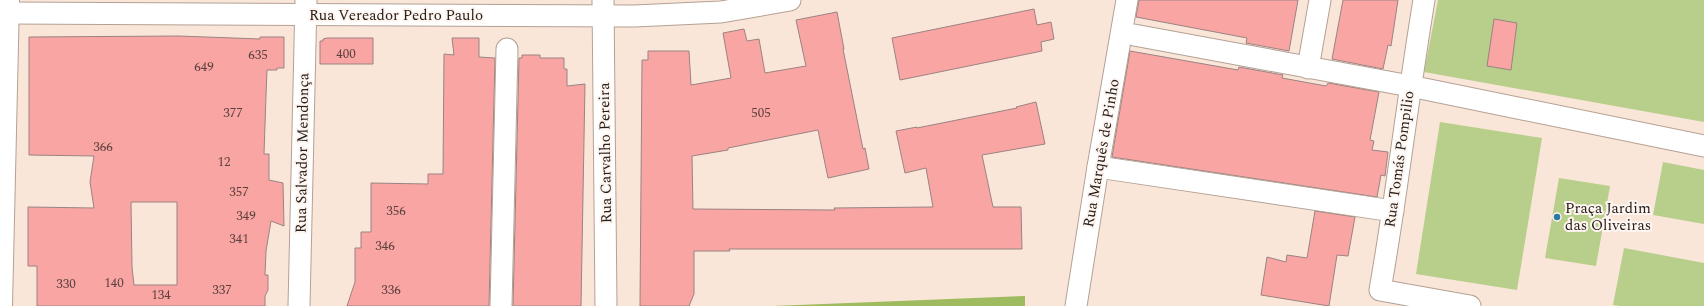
<svg xmlns="http://www.w3.org/2000/svg" width="1704" height="306" font-family="Spectral,serif">
  <style>
    .green { fill: #b7cf8a }
    .forest { fill: #9ebc5f }
    .building { fill: #f9a5a4; stroke: #9a8382; fill-rule: evenodd }
    .lines { fill: none; stroke-linecap: round; stroke-linejoin: round }
    .street-casing { stroke: #b4a194; stroke-width: 23 }
    .secondary-casing { stroke: #b4a194; stroke-width: 24 }
    .street { stroke: #fff; stroke-width: 21 }
    .secondary { stroke: #fff; stroke-width: 22 }
    .poi-dot { fill: #2b78aa; stroke: #fef5f0; stroke-width: 1.5 }
    .labels { text-anchor: middle; stroke-width: 4; stroke-linejoin: round; paint-order: stroke }
    .number-label { font-size: 13px; fill: #5c413d }
    .street-label { font-size: 15px; fill: #27201b; stroke: #fef5f0 }
    .poi-label { font-size: 15px; fill: #27201b; stroke: #fef5f0; text-anchor: start }
  </style>
  <rect width="100%" height="100%" fill="#fae6d8"/>
  <!-- green -->
  <g class="green">
    <polygon points="1438,0 1704,0 1704,122 1424,72"/>
    <polygon points="1440,122 1542,138 1517,290 1416,274"/>
    <polygon points="1663,162 1704,170 1704,224 1653,215"/>
    <polygon points="1559,178 1610,186 1596,266 1545,258"/>
    <polygon points="1624,248 1704,263 1704,306 1620,306 1613,305"/>
  </g>
  <!-- forest -->
  <polygon class="forest" points="1025,296 1025,306 773,306"/>
  <!-- building -->
  <g class="building">
    <polygon points="1139,0 1298,0 1289,51 1246,43 1247,38 1136,17"/>
    <polygon points="1343,0 1398,0 1391,46 1388,45 1383,69 1332,59"/>
    <polygon points="1034,9 1037,25 1051,22 1054,39 1041,42 1042,51 900,80 892,38"/>
    <polygon points="837,12 844,49 843,49 863,149 865,148 869,169 828,178 818,130 728,148 728,150 692,156 693,209 835,210 834,208 933,207 926,168 905,173 896,131 917,127 917,128 1017,108 1016,107 1036,102 1045,144 982,155 993,207 1021,207 1022,249 729,249 730,251 694,251 694,294 689,306 640,306 642,60 648,60 648,51 689,51 691,85 731,78 723,33 744,29 747,41 759,39 765,73 806,66 796,20"/>
    <polygon points="1494,19 1517,23 1511,70 1487,66"/>
    <path d="M 179,36 L 260,39 L 260,37 L 284,37 L 284,68 L 277,68 L 277,70 L 267,70 L 266,95 L 264,154 L 269,154 L 269,180 L 283,183 L 284,226 L 271,221 L 266,251 L 265,275 L 268,275 L 268,290 L 265,296 L 265,306 L 37,306 L 37,266 L 28,266 L 28,207 L 94,208 L 90,182 L 94,156 L 29,155 L 29,37 ZM 131,202 L 177,202 L 177,285 L 134,285 L 132,267 Z"/>
    <polygon points="327,38 373,38 373,64 320,64 320,41 323,41 323,39"/>
    <polygon points="452,38 479,38 479,57 495,58 489,306 347,306 355,282 355,248 361,248 361,232 371,232 371,183 428,184 428,174 443,174 444,54 454,55"/>
    <polygon points="1130,51 1238,70 1239,67 1283,75 1282,78 1326,86 1328,83 1379,92 1370,140 1374,141 1372,150 1388,152 1385,176 1381,175 1377,197 1112,157"/>
    <polygon points="522,55 540,55 540,58 564,58 564,69 567,69 567,86 585,84 581,306 513,306 519,58 522,58"/>
    <polygon points="1315,211 1355,217 1348,256 1337,255 1329,306 1261,295 1267,257 1286,262 1287,255 1307,258"/>
  </g>
  <g class="lines">
    <!-- street casing -->
    <g class="street-casing">
      <g id="street">
        <polyline points="603,0 606,306"/>
        <path d="M 1424,0 C 1408,96 1397,194 1380,290 L 1470,306"/>
        <polyline points="8,13 634,16 721,12 790,0"/>
        <polyline points="1134,35 1410,86 1704,146"/>
        <polyline points="1308,68 1320,0"/>
        <polyline points="1098,167 1393,211"/>
        <polyline points="299,306 306,0"/>
        <polyline points="501,306 507,49"/>
        <polyline points="1076,306 1098,167 1127,0"/>
      </g>
    </g>
    <!-- secondary casing -->
    <g class="secondary-casing">
      <polyline id="secondary" points="1,306 8,0"/>
    </g>
    <!-- street -->
    <use href="#street" class="street"/>
    <!-- secondary -->
    <use href="#secondary" class="secondary"/>
  </g>
  <!-- markers -->
  <circle class="poi-dot" cx="1557" cy="217" r="4"/>
  <g class="labels">
    <!-- number labels -->
    <g class="number-label">
      <text x="346" y="58">400</text>
      <text x="258" y="59">635</text>
      <text x="204" y="71">649</text>
      <text x="233" y="117">377</text>
      <text x="761" y="117">505</text>
      <text x="103" y="151">366</text>
      <text x="224" y="166">12</text>
      <text x="239" y="196">357</text>
      <text x="396" y="215">356</text>
      <text x="246" y="220">349</text>
      <text x="239" y="243">341</text>
      <text x="385" y="250">346</text>
      <text x="114" y="287">140</text>
      <text x="66" y="288">330</text>
      <text x="222" y="294">337</text>
      <text x="391" y="294">336</text>
      <text x="161" y="299">134</text>
    </g>
    <!-- street labels -->
    <g class="street-label">
      <text x="396" y="20">Rua Vereador Pedro Paulo</text>
      <text transform="translate(302 153) rotate(-89)" y="5">Rua Salvador Mendonça</text>
      <text transform="translate(605 153) rotate(-91)" y="5">Rua Carvalho Pereira</text>
      <text transform="translate(1101 153) rotate(-80)" y="5">Rua Marquês de Pinho</text>
      <text transform="translate(1399 159) rotate(-82)" y="5">Rua Tomás Pompilio</text>
    </g>
    <!-- poi labels -->
    <g class="poi-label">
      <text x="1565" y="213">Praça Jardim<tspan x="1565" dy="17">das Oliveiras</tspan></text>
    </g>
  </g>
</svg>
